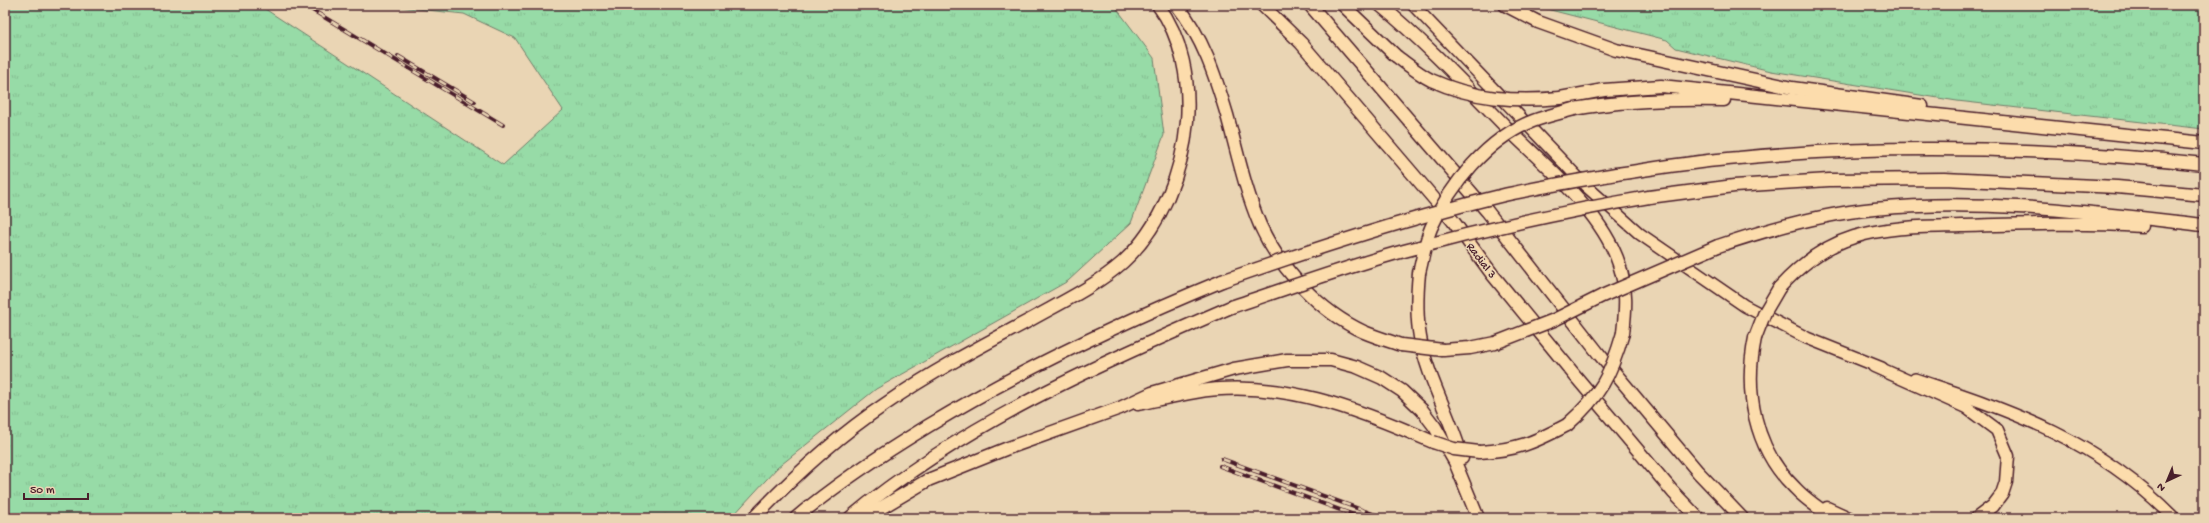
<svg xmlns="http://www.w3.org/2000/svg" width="2209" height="523" font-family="'Gochi Hand',sans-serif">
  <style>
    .grass { fill: url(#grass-tufts); stroke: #707d69 }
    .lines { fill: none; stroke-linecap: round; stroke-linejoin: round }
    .primary-casing { stroke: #4a1f2b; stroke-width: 14 }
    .highway-casing { stroke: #4a1f2b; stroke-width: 15 }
    .primary { stroke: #fcdcac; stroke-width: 11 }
    .highway { stroke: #fcdcac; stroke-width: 12 }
    .rail-casing { stroke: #4a1f2b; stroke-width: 4 }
    .rail { stroke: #ead5b4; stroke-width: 2.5; stroke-dasharray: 8; stroke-linecap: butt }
    .highway-bridge-casing { stroke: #4a1f2b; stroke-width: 15; stroke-linecap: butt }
    .highway-bridge { stroke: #fcdcac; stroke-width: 12 }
    .labels { text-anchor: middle; stroke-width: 3; stroke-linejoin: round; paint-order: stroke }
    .street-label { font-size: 12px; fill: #4a1f2b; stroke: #ead5b4 }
  </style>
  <defs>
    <pattern id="grass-tufts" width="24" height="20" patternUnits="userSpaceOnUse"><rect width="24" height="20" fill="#97dba7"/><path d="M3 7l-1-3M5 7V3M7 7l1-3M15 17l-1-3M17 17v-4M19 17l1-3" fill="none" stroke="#84bc90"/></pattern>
  </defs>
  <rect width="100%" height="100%" fill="#ead5b4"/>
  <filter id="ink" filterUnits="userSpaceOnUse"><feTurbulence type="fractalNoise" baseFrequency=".025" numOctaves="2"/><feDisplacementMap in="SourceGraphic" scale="8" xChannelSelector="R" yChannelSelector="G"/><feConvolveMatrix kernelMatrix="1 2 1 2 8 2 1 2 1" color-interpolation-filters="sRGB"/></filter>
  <g filter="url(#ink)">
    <!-- grass -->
    <g class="grass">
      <polygon points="5,5 259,5 503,165 563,110 515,38 464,14 380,5 1114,5 1154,58 1164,135 1131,223 1068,281 876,389 777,468 731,518 5,518"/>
      <polygon points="1531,5 2204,5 2204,129 1957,101 1771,71 1676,48 1667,40"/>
    </g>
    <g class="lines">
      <!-- primary casing -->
      <g class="primary-casing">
        <g id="primary">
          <polyline points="1413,5 1586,186 1640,234 1745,306 1807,338 1882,368"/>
          <path d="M 1915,379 C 2015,412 2099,441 2174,518"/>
        </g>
      </g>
      <!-- highway casing -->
      <g class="highway-casing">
        <g id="highway">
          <path d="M 1177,5 C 1203,38 1215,75 1227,115 C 1237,151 1245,190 1260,225 C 1280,269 1320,312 1364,332 C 1376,337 1389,341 1401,345"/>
          <polyline points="1262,5 1301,43 1453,221 1492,274 1577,378 1673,492 1698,518"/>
          <polyline points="1310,5 1487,211 1599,354 1698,472 1742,518"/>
          <polyline points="1343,5 1396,56"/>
          <path d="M 1380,5 C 1425,42 1465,85 1506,127 C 1544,165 1602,211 1619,264 C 1627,289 1626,307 1623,333"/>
          <polyline points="1505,5 1538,22 1616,50 1792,88 1922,106"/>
          <polyline points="1560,98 1604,90 1661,86 2204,143"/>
          <path d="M 1574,109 C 1624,100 1674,99 1724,100"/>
          <path d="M 1616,174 C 1657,168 1698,161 1739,158 C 1894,143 2050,148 2204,164"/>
          <polyline points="1649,197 1734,186 1829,180 1944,179 2117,187 2204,195"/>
          <path d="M 1718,246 C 1768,229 1821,214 1874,209 C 1984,198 2095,213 2204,225"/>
          <path d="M 1419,273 C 1417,294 1416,315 1420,337 C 1427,378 1451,417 1462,458"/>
          <path d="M 1779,288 C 1800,265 1824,246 1854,237 C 1889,226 1926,227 1962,226 C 2023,224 2082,222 2142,226"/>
          <path d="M 1755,338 C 1744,391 1754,449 1795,488 C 1806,500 1820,509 1833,518"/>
          <polyline points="1443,350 1470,348 1495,343"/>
          <polyline points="1874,366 1966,407 1997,430 2008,456 2006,482 2002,494 1993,506 1977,518"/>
          <path d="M 1138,404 C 1157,400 1176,395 1195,392 C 1279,378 1358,409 1433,442"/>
          <path d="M 1479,452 C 1517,450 1533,443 1567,425"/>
          <polyline points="1827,508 1849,518"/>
          <path d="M 754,518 C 793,477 836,437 884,405 C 930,373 981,346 1030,320 C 1062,302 1096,286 1123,262 C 1161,227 1183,171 1187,121 C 1190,82 1182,37 1158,5"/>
          <path d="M 796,518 C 837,483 882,454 928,426 C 1022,369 1120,323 1222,281"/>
          <path d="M 850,518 C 961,425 1098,364 1231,307"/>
          <polyline points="864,518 928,480 1008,448 1120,408 1152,393 1234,369 1287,360 1331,360 1357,367 1382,378 1402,391 1422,410 1435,427 1455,462 1478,518"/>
        </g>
      </g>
      <!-- primary -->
      <use href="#primary" class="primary"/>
      <!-- highway -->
      <use href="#highway" class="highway"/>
      <!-- rail casing -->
      <g class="rail-casing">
        <g id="rail">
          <polyline points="304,5 503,125"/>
          <polyline points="398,56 475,102"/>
          <polyline points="1222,459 1384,518"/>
          <polyline points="1220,466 1362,518"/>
        </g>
      </g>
      <!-- rail -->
      <use href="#rail" class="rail"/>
      <!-- highway-bridge casing -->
      <g class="highway-bridge-casing">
        <g id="highway-bridge">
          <path d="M 1396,56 C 1407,64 1419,74 1431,80 C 1473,99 1515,102 1560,98"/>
          <path d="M 1419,273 C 1423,258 1425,242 1431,228 C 1450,185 1488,138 1533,121 C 1546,116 1560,113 1574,109"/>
          <path d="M 1222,281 C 1313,249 1405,219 1500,196 C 1538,187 1577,181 1616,174"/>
          <path d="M 1231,307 C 1288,288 1345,267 1404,251 C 1485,229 1566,211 1649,197"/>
          <polyline points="1755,338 1765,312 1779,288"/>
          <polyline points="1495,343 1554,320 1602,296 1718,246"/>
          <polyline points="1401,345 1443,350"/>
          <path d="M 1567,425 C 1600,396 1611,375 1623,333"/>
          <polyline points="1433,442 1454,449 1479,452"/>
        </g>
      </g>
      <!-- highway-bridge -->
      <use href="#highway-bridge" class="highway-bridge"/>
    </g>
  </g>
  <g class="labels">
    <!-- street labels -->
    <g class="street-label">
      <text transform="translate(1482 260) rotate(53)" y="4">Radial 3</text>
    </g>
  </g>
  <!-- margin -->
  <rect width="2209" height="523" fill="none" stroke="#ead5b4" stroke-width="20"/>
  <rect x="10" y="10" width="2189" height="503" fill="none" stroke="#4a1f2b" stroke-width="1.5" filter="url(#ink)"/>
  <!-- north arrow -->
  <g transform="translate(2167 481) rotate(224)" stroke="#ead5b4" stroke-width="3" paint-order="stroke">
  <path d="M0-3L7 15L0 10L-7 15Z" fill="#4a1f2b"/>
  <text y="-6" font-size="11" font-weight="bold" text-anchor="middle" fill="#4a1f2b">N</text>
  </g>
  <!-- scale -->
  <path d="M24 493v6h64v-6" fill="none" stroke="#4a1f2b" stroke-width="2"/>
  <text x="30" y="493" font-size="12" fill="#4a1f2b" stroke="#ead5b4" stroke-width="3" paint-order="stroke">50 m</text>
</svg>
